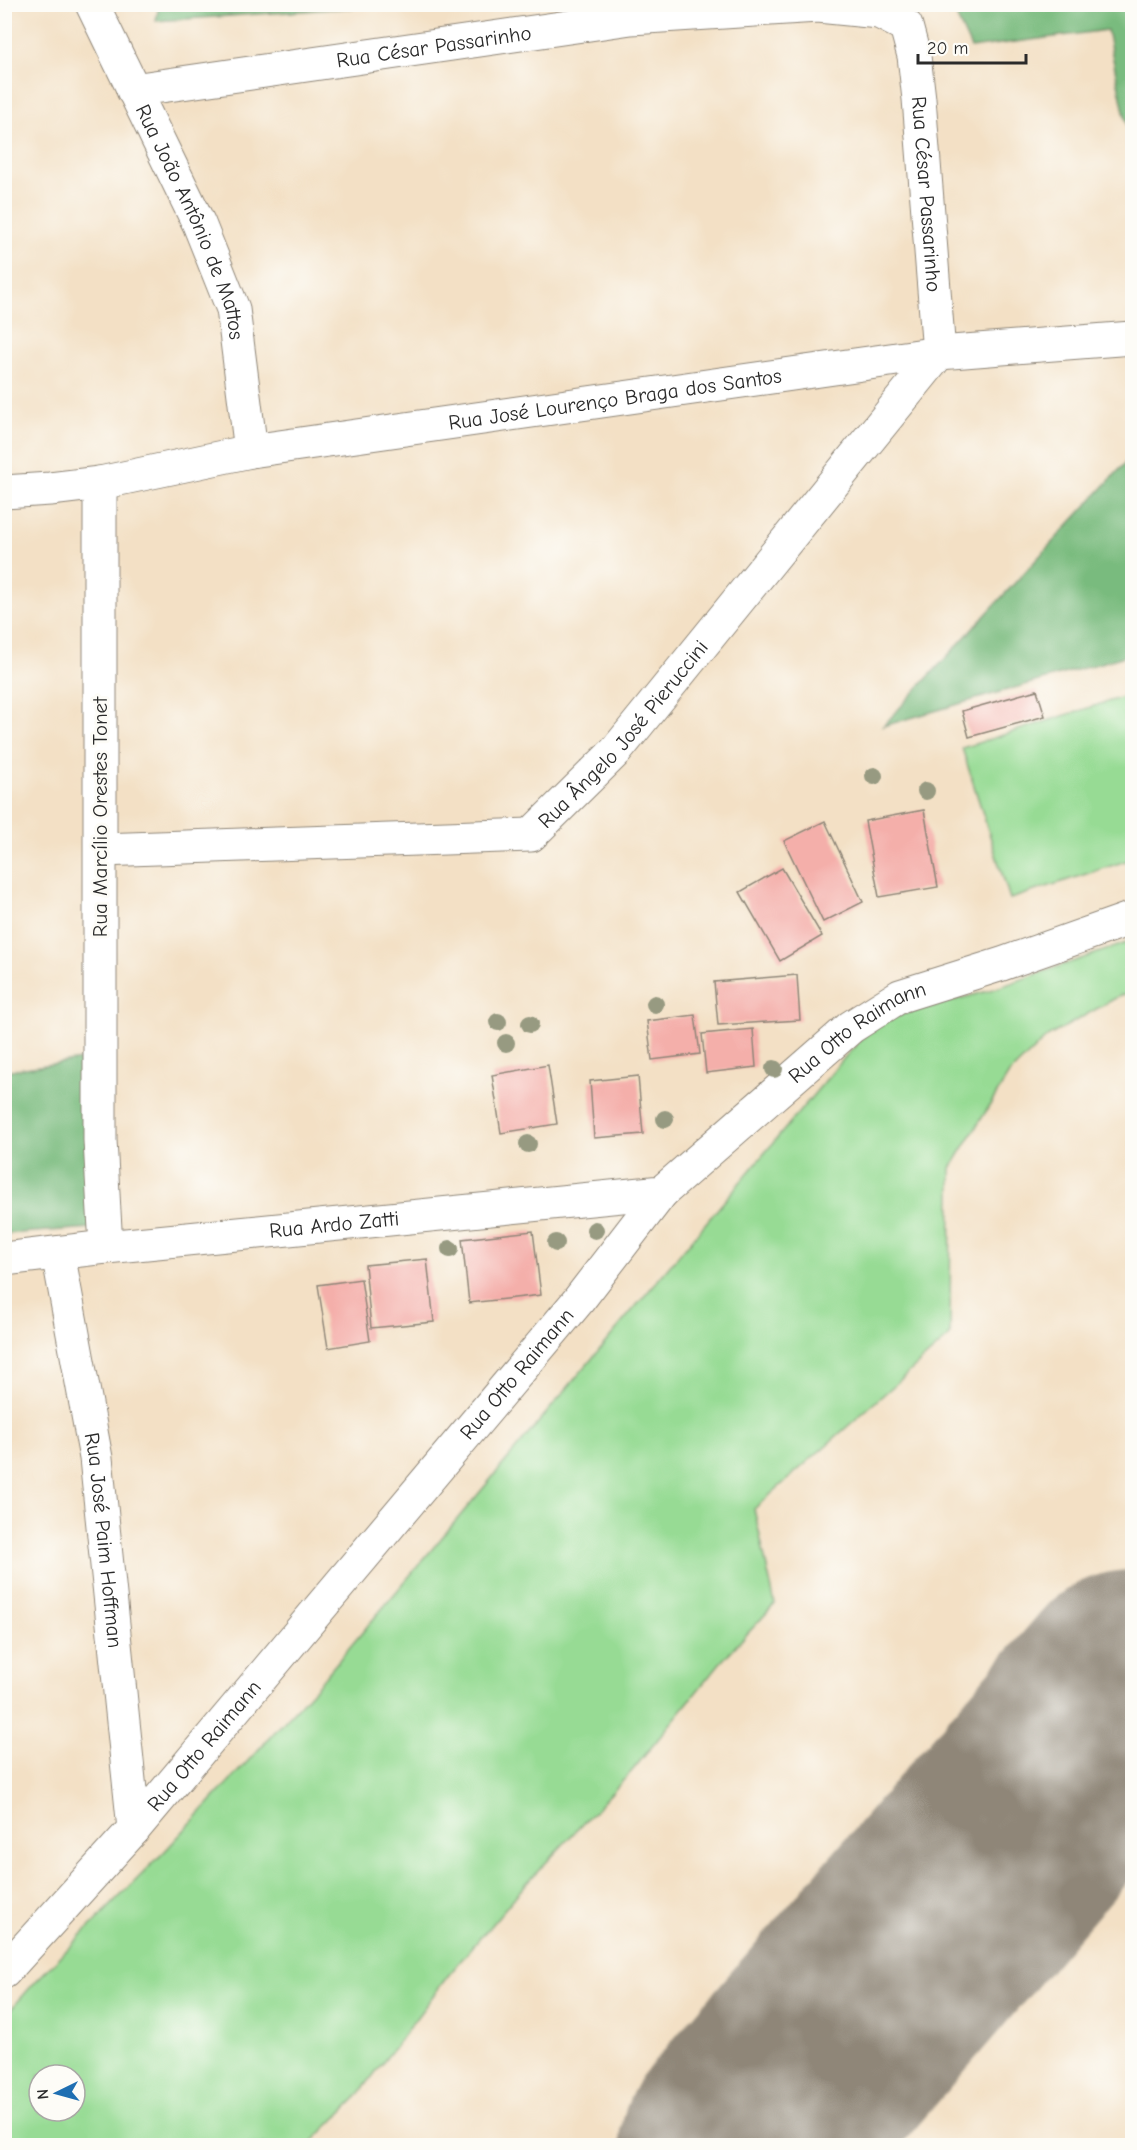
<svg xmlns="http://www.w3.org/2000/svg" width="1137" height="2150" font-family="'Comic Neue',sans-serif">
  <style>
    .green { fill: #97db94; stroke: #618360; stroke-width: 1.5; fill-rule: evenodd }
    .forest { fill: #79bb7e; stroke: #527354; stroke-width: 1.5 }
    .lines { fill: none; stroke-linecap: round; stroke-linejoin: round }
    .runway { stroke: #8f8678; stroke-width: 242 }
    .building { fill: #f4afaa }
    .street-casing { stroke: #8f8678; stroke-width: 35 }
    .secondary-casing { stroke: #8f8678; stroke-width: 35 }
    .street { stroke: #fff; stroke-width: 33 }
    .secondary { stroke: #fff; stroke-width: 33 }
    .tree { fill: #979a81 }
    .labels { text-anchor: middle; stroke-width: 6; stroke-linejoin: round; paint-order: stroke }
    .street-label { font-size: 21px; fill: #2b2b2b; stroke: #fdfcf7 }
  </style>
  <rect width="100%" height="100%" fill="#fdfcf7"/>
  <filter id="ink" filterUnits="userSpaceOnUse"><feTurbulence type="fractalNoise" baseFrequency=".0167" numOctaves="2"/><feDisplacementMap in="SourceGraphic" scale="12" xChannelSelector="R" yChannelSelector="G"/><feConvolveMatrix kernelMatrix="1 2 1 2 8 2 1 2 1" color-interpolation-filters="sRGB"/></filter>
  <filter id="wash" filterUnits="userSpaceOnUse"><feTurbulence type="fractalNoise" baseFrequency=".008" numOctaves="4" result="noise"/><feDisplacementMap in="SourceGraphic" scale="24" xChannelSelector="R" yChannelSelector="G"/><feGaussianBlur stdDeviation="1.35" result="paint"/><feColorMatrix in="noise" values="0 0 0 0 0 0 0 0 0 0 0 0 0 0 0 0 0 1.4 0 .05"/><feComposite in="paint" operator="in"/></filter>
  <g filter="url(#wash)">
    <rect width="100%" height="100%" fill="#f3e0c5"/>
    <!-- green -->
    <g class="green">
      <polygon points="1132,694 1132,859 1010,899 962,748"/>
      <path d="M 1132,941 L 1132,993 L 1121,995 L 1047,1037 L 1009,1074 L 951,1168 L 950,1336 L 754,1509 L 775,1604 L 720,1663 L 632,1771 L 525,1885 L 447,1977 L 357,2097 L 309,2145 L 5,2146 L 5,2016 L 35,1982 L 165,1851 L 318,1685 L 846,1056 L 878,1021 L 988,991 ZM 39,2075 L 75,2075 L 75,2111 L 39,2111 Z"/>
    </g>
    <!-- forest -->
    <g class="forest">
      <polygon points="159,5 159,4 392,5 156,21"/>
      <polygon points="951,5 1132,5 1132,150 1107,30 971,48"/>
      <polygon points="1132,456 1132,654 883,726"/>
      <polygon points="88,1059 92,1228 5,1234 4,1071"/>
    </g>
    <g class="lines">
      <!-- runway -->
      <polyline class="runway" points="741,2146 1132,1691"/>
    </g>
    <g id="blocks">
      <!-- building -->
      <g class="building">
        <polygon points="1037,690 1045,716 969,737 962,711"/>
        <polygon points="924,810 938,887 879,897 865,821"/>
        <polygon points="825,821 863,902 823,922 784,841"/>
        <polygon points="782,868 822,936 780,961 740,892"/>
        <polygon points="797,975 800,1020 718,1025 714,982"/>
        <polygon points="695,1015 700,1054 652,1060 647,1021"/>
        <polygon points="753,1029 756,1067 706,1073 702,1034"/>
        <polygon points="548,1065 557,1124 501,1133 492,1075"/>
        <polygon points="638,1076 643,1134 594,1138 590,1081"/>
        <polygon points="533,1231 541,1295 469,1303 462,1239"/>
        <polygon points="427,1259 434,1322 371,1328 365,1265"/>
        <polygon points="361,1279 370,1341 328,1348 318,1285"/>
      </g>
    </g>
  </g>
  <g filter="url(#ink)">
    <use href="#blocks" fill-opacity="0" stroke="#8f8678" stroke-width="1.5"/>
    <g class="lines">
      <!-- street casing -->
      <g class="street-casing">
        <g id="street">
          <path id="s1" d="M 92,4 L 199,224 L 233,309 L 251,451"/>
          <path id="s2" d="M 133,90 L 631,18 L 818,6 L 879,12 L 906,26 L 914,56 L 919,99 L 939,353"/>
          <path id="s3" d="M 100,483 L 251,451 L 939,353 L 1132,338"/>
          <polyline points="4,492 50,489 100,483 100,1140 106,1247"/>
          <path id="s4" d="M 101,850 L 531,835 L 616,751 L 939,353"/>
          <path id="s5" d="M 58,1253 L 96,1458 L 134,1829"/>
          <path id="s6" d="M 4,1259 L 106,1247 L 662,1192 L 851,1027 L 900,996 L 1002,964 L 1132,918"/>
        </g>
      </g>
      <!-- secondary casing -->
      <g class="secondary-casing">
        <g id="secondary">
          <path id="s7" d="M 4,1972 L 134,1829 L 578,1301 L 662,1192"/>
        </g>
      </g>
      <!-- street -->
      <use href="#street" class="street"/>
      <!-- secondary -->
      <use href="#secondary" class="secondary"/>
    </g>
    <!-- trees -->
    <g class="tree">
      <circle cx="874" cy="776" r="9"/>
      <circle cx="926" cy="791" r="9"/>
      <circle cx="655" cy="1004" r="9"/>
      <circle cx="498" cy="1022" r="9"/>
      <circle cx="530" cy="1024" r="9"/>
      <circle cx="506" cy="1043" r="9"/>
      <circle cx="774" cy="1069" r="9"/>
      <circle cx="665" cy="1119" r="9"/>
      <circle cx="528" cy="1144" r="9"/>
      <circle cx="595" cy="1230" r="9"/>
      <circle cx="556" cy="1243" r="9"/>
      <circle cx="450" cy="1249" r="9"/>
    </g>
  </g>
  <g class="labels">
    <!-- street labels -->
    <g class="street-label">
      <text dy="7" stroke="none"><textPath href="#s2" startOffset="304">Rua César Passarinho</textPath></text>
      <text dy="7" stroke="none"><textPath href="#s2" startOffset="952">Rua César Passarinho</textPath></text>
      <text dy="7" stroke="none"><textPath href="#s1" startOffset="240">Rua João Antônio de Mattos</textPath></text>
      <text dy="7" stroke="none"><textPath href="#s3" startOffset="522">Rua José Lourenço Braga dos Santos</textPath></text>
      <text dy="7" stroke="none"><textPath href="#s4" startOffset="567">Rua Ângelo José Pieruccini</textPath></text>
      <text transform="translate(100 817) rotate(-90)" y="7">Rua Marcílio Orestes Tonet</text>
      <text dy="7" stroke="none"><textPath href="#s6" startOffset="915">Rua Otto Raimann</textPath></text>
      <text dy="7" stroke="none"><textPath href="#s6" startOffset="332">Rua Ardo Zatti</textPath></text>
      <text dy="7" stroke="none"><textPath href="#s7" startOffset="788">Rua Otto Raimann</textPath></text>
      <text dy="7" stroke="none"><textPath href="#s5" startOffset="291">Rua José Paim Hoffman</textPath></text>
      <text dy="7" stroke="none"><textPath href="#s7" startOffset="302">Rua Otto Raimann</textPath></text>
    </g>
  </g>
  <!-- margin -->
  <rect width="1137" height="2150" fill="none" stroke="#fdfcf7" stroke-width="24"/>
  <!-- north arrow -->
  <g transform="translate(57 2093) rotate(265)"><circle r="28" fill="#fdfcf7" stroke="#a9a8a5" stroke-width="1.5"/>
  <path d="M0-4.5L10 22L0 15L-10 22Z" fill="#1f6fb2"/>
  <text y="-9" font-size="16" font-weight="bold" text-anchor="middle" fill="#2b2b2b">N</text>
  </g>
  <!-- scale -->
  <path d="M918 54v9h108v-9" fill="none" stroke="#2b2b2b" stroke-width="3"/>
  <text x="927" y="54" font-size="18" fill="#2b2b2b" stroke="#fdfcf7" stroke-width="4.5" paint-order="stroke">20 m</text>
</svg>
